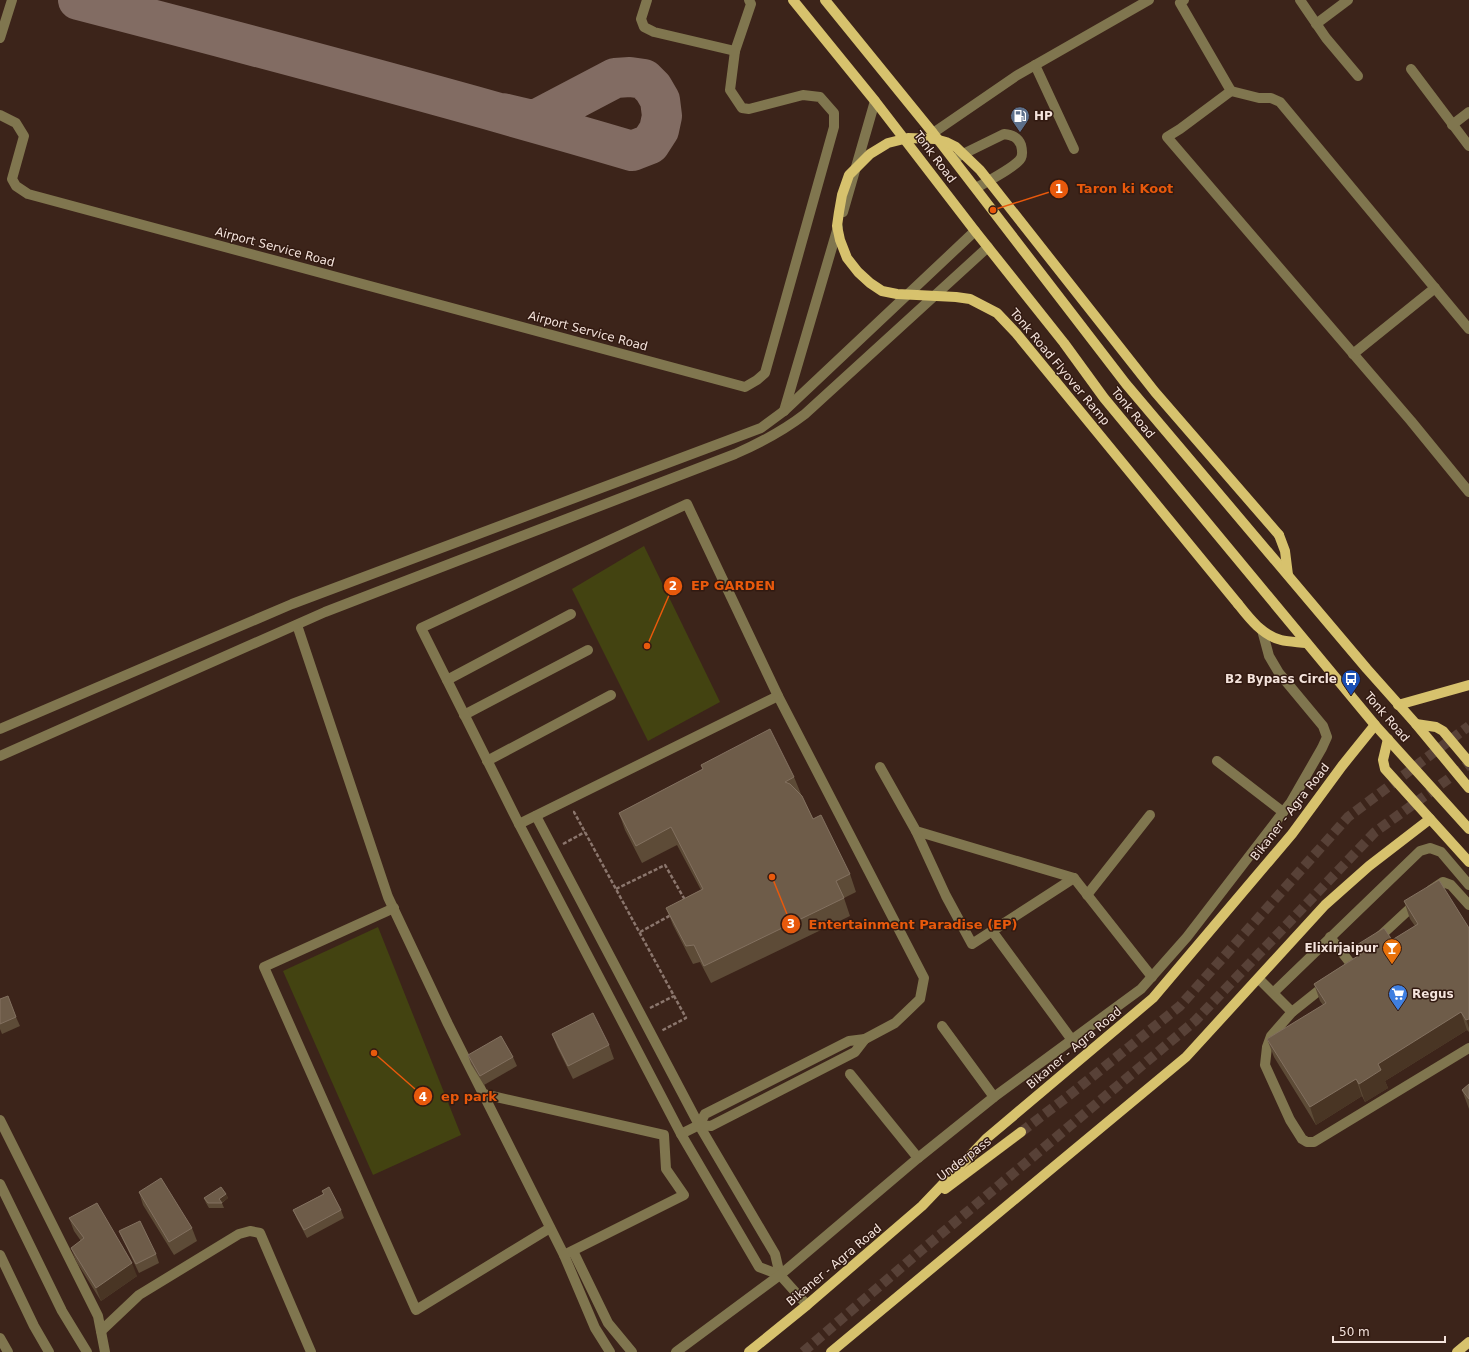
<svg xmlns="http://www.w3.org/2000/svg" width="1469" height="1352" font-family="'DejaVu Sans',sans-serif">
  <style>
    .green { fill: #434311 }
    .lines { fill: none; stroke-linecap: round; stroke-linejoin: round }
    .taxiway { stroke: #826c63; stroke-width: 40 }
    .major-tunnel { stroke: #584137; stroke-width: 10; stroke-dasharray: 10 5; stroke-linecap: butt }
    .path { stroke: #8b766d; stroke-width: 2.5; stroke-dasharray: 4 2; stroke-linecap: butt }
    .minor { stroke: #80764f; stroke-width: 10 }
    .major { stroke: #d7c26d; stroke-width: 10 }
    .major-bridge { stroke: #d7c26d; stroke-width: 10 }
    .wall { fill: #5d4b37 }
    .shaded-wall { fill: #493524 }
    .building { fill: #6e5c49; stroke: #837160 }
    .labels { text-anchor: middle; stroke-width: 3; stroke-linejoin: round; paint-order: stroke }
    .poi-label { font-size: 12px; font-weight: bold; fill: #f4e3dc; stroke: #321a11; text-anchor: start }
    .street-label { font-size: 12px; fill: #f4e3dc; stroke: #321a11 }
    .leader { fill: none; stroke: #e8590c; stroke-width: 1.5 }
    .callout-dot { fill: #e8590c; stroke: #321a11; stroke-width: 1.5 }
    .mark-label { font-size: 12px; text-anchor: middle; font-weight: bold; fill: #fff }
    .callout-label { font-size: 13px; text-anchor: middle; font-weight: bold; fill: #e8590c; stroke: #321a11; stroke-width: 3; stroke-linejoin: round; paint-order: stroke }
  </style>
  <rect width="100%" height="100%" fill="#3c241a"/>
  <!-- green -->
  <g class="green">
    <polygon points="644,546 720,702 648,741 572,589"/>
    <polygon points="378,927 461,1135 373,1175 283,971"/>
  </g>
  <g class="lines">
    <!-- taxiway -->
    <path class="taxiway" d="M 78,0 C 263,48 449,97 632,151 L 650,144 L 659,130 L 662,116 L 660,100 L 653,88 L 644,79 L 630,77 L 615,78 L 537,119 L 528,119 L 502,113"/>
    <!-- major-tunnel -->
    <g class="major-tunnel">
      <polyline points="1021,1132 1067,1097 1180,1006 1348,817 1469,726"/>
      <polyline points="803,1352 917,1254 1195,1021 1375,832 1469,764"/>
    </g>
    <!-- path -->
    <g class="path">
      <polyline points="573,812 574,812 686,1018 661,1031"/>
      <polyline points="563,844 585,832"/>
      <polyline points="616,889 665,865 685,900"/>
      <polyline points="640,932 671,915"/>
      <polyline points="650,1008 674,996"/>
    </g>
    <!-- minor -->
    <g class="minor">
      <polyline points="647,0 641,19 644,27 654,32 735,51"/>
      <polyline points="1184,0 1180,3 1231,91 1180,129 1167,137 1411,421 1469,492"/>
      <polyline points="1300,0 1326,38 1358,76"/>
      <polyline points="1316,24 1348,0"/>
      <polyline points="0,38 12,0"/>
      <polyline points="1035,65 1074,149"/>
      <polyline points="1411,69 1469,146"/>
      <polyline points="1231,91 1259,98 1271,98 1280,102 1469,329"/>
      <polyline points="0,115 16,123 24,136 12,179 16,186 28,194 745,387 757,380 765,373 834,127 834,113 820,97 803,95 749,109 742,108 730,90 735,51 751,4 749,0"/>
      <polyline points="1452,125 1469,112"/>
      <polyline points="933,133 1016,76 1149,0"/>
      <path d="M 957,157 L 1004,134 C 1012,135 1018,137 1021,145 C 1022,149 1023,154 1021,158 C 1016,167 986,182 976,188"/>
      <polyline points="843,212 875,101"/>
      <polyline points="1353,354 1435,288"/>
      <polyline points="784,411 838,227"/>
      <polyline points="297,625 388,897 448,1024 564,1255 595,1328 610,1352"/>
      <polyline points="447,680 571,614"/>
      <polyline points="464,715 588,650"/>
      <polyline points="0,729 292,604 761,428 784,411 975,231"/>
      <path d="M 0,756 L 325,612 L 735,454 C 760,443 783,431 805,414 L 988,247"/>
      <polyline points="487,761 611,695"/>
      <polyline points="1217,761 1283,812"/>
      <polyline points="880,767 916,831 1074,878 1152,977"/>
      <polyline points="536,816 699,1125 775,1254 780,1275"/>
      <polyline points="519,824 778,696"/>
      <polyline points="916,831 946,896 972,944 1074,878"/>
      <polyline points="1431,890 1443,882 1451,885 1469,905"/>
      <polyline points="1087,895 1150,815"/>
      <polyline points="394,908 264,967 416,1310 550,1228"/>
      <polyline points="992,931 1072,1040"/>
      <polyline points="1330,937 1351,964"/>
      <polyline points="1376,940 1417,902"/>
      <polyline points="1259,979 1292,1012"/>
      <polyline points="1327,984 1292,1012 1271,1036 1267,1047 1265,1065 1290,1120 1302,1139 1307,1142 1314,1142 1469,1048"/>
      <polyline points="1274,992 1420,851 1430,848 1441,852 1469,885"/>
      <polyline points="942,1026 994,1097"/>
      <polyline points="850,1074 918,1158"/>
      <polyline points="483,1094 664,1135 666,1169 684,1195 564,1255"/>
      <polyline points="0,1120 98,1316 105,1352"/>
      <polyline points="681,1134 699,1125 705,1114 849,1041 865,1039 855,1052 711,1126 699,1125"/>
      <polyline points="0,1184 62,1311 87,1352"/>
      <polyline points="573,1251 608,1323 632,1352"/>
      <polyline points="0,1255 34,1326 49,1352"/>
      <polyline points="807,1305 780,1275 759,1267 681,1134 519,824 421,628 687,504 778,696 924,978 920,999 895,1023 865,1039"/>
      <polyline points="101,1331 139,1295 239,1234 250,1231 260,1233 311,1352"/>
      <polyline points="0,1338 8,1352"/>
      <polyline points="676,1352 780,1275 918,1158 994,1097 1141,989 1187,937 1291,802 1322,748 1327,737 1323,726 1279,673 1269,656 1262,630"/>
    </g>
    <!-- major -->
    <g class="major">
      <polyline points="793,0 875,101 975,231 1064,343 1104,398 1375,725 1469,829"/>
      <polyline points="825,0 933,133 1126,384 1367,669 1416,724 1469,788"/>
      <polyline points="1279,535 1285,551 1288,575"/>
      <path d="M 1238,604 C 1249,618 1262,635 1281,640 C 1288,642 1298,642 1306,643"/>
      <polyline points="1398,705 1469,685"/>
      <polyline points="1416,724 1436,727 1443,731 1469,762"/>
      <polyline points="1388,739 1383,760 1385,769 1469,862"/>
      <polyline points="945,1189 1021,1132"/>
      <polyline points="749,1352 807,1305 922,1206 987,1138 1153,998 1292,834 1342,766 1375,725"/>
      <polyline points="831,1352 1186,1057 1325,905 1369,866 1430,819"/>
      <polyline points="1457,1352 1469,1342"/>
    </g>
    <!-- major-bridge -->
    <polyline class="major-bridge" points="1238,604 1016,333 997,313 970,299 956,297 897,294 882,291 870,283 858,272 847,258 840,240 837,226 839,212 842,195 849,175 870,154 888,143 908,138 935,139 946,142 956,147 980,170 1155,392 1279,535"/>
  </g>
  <!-- wall -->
  <g class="wall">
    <polygon points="701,765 794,777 801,794 813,819 850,874 856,892 844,898 850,916 711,983 700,962 693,964 673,925 666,908 701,890 677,845 642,863 625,830 619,813 703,769"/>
    <polygon points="1404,901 1469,928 1469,1032 1467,1030 1385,1081 1388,1088 1365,1102 1362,1096 1316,1125 1274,1057 1267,1039 1323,1005 1320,1001 1314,984 1359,955 1355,946 1392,940 1415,926 1410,919"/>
    <polygon points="0,999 16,1017 20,1026 2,1034 0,1029"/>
    <polygon points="552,1034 609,1045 614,1059 573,1079 557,1047"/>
    <polygon points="468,1055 513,1057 517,1066 484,1085 471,1064"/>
    <polygon points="1469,1084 1469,1109 1462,1090"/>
    <polygon points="322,1191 341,1210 344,1218 307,1238 297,1219 293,1210 323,1194"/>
    <polygon points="139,1192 192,1228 197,1241 174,1255 143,1205"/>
    <polygon points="226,1194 228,1198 222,1203 224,1208 209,1208 206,1203 204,1198"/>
    <polygon points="69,1218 137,1276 101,1301 76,1261 71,1248 81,1241 74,1231"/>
    <polygon points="119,1231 156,1254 159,1263 139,1273 123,1240"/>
  </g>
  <!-- shaded-wall -->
  <g class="shaded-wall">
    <polygon points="1461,1012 1467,1030 1385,1081 1388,1088 1365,1102 1359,1084 1378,1064"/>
    <polygon points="1469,1019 1469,1028 1466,1020"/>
    <polygon points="1356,1079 1362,1096 1316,1125 1310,1107"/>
    <polygon points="226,1194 228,1198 221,1203 219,1199"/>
    <polygon points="132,1263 137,1276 101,1301 96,1288"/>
  </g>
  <!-- building -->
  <g class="building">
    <polygon points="770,729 794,777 785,782 790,784 802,796 813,819 821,815 850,874 836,881 844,898 704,966 694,945 686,946 666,908 703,889 671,827 636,846 619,813 703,769 701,765"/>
    <polygon points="1439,880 1469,928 1469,1019 1466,1020 1461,1012 1378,1064 1381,1070 1359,1084 1356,1079 1310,1107 1267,1039 1326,1003 1314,984 1361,954 1355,946 1384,928 1392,940 1418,924 1404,901"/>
    <polygon points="8,996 16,1017 0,1024 0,999"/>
    <polygon points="593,1013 609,1045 568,1066 552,1034"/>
    <polygon points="501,1036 513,1057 480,1076 468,1055"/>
    <polygon points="1469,1084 1469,1099 1462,1090"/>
    <polygon points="161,1178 192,1228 169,1242 139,1192"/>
    <polygon points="221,1187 226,1194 219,1199 222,1203 208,1203 204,1198"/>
    <polygon points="329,1187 341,1210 304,1230 293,1210 324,1194 322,1191"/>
    <polygon points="97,1203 132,1263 96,1288 71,1248 84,1238 69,1218"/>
    <polygon points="140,1221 156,1254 136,1264 119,1231"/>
  </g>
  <!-- icons -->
  <defs>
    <g id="fuel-pin" transform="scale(1)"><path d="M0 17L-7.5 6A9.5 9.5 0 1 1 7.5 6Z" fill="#5c6f8a" stroke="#321a11"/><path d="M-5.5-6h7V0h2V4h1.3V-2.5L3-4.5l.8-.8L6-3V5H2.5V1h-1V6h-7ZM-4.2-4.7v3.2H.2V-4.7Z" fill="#fff"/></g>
    <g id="bus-pin" transform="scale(1)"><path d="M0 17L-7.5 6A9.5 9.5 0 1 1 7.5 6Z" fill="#1a4fb4" stroke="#321a11"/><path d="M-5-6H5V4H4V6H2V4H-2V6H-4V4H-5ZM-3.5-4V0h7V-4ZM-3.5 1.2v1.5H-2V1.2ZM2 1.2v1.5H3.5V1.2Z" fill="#fff"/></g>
    <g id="bar-pin" transform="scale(1)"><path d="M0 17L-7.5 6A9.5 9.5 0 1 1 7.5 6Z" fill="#e8710a" stroke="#321a11"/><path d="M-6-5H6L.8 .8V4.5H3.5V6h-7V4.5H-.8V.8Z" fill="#fff"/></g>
    <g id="supermarket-pin" transform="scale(1)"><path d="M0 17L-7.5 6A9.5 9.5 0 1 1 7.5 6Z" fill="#3f7fe0" stroke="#321a11"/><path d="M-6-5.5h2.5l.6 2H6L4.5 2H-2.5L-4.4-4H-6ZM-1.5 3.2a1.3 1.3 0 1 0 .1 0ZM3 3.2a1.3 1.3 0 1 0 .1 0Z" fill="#fff"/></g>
  </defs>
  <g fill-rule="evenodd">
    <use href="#fuel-pin" x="1020" y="116"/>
    <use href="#bus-pin" x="1351" y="679"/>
    <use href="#bar-pin" x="1392" y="948"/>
    <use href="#supermarket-pin" x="1398" y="994"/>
  </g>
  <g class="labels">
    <!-- poi labels -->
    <g class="poi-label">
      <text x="1034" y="120">HP</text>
      <text x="1337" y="683" text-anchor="end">B2 Bypass Circle</text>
      <text x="1378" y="952" text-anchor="end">Elixirjaipur</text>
      <text x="1412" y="998">Regus</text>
    </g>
    <!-- street labels -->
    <g class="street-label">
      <text transform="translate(935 157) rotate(53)" y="4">Tonk Road</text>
      <text transform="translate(275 247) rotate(15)" y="4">Airport Service Road</text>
      <text transform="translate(588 331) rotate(15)" y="4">Airport Service Road</text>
      <text transform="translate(1060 367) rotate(50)" y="4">Tonk Road Flyover Ramp</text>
      <text transform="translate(1133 413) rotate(51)" y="4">Tonk Road</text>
      <text transform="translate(1387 717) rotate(49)" y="4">Tonk Road</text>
      <text transform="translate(1290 812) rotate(-52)" y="4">Bikaner - Agra Road</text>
      <text transform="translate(1074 1048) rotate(-40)" y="4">Bikaner - Agra Road</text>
      <text transform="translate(964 1159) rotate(-37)" y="4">Underpass</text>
      <text transform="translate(834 1265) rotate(-40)" y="4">Bikaner - Agra Road</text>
    </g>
  </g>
  <!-- callouts -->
  <path class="leader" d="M993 210L1059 189M647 646L673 586M772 877L791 924M374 1053L423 1096"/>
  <g class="callout-dot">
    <circle cx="993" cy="210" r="4"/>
    <circle cx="647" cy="646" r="4"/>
    <circle cx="772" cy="877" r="4"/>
    <circle cx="374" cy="1053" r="4"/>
    <circle cx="1059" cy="189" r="10"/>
    <circle cx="673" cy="586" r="10"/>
    <circle cx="791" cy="924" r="10"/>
    <circle cx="423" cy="1096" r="10"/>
  </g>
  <g class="mark-label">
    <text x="1059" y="193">1</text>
    <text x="673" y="590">2</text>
    <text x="791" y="928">3</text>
    <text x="423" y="1101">4</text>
  </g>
  <g class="callout-label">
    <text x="1125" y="193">Taron ki Koot</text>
    <text x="733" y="590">EP GARDEN</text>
    <text x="913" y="929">Entertainment Paradise (EP)</text>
    <text x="469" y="1101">ep park</text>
  </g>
  <!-- scale -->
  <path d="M1333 1336v6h112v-6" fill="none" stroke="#f4e3dc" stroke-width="2"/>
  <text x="1339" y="1336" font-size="12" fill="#f4e3dc" stroke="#321a11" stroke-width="3" paint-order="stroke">50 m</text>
</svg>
